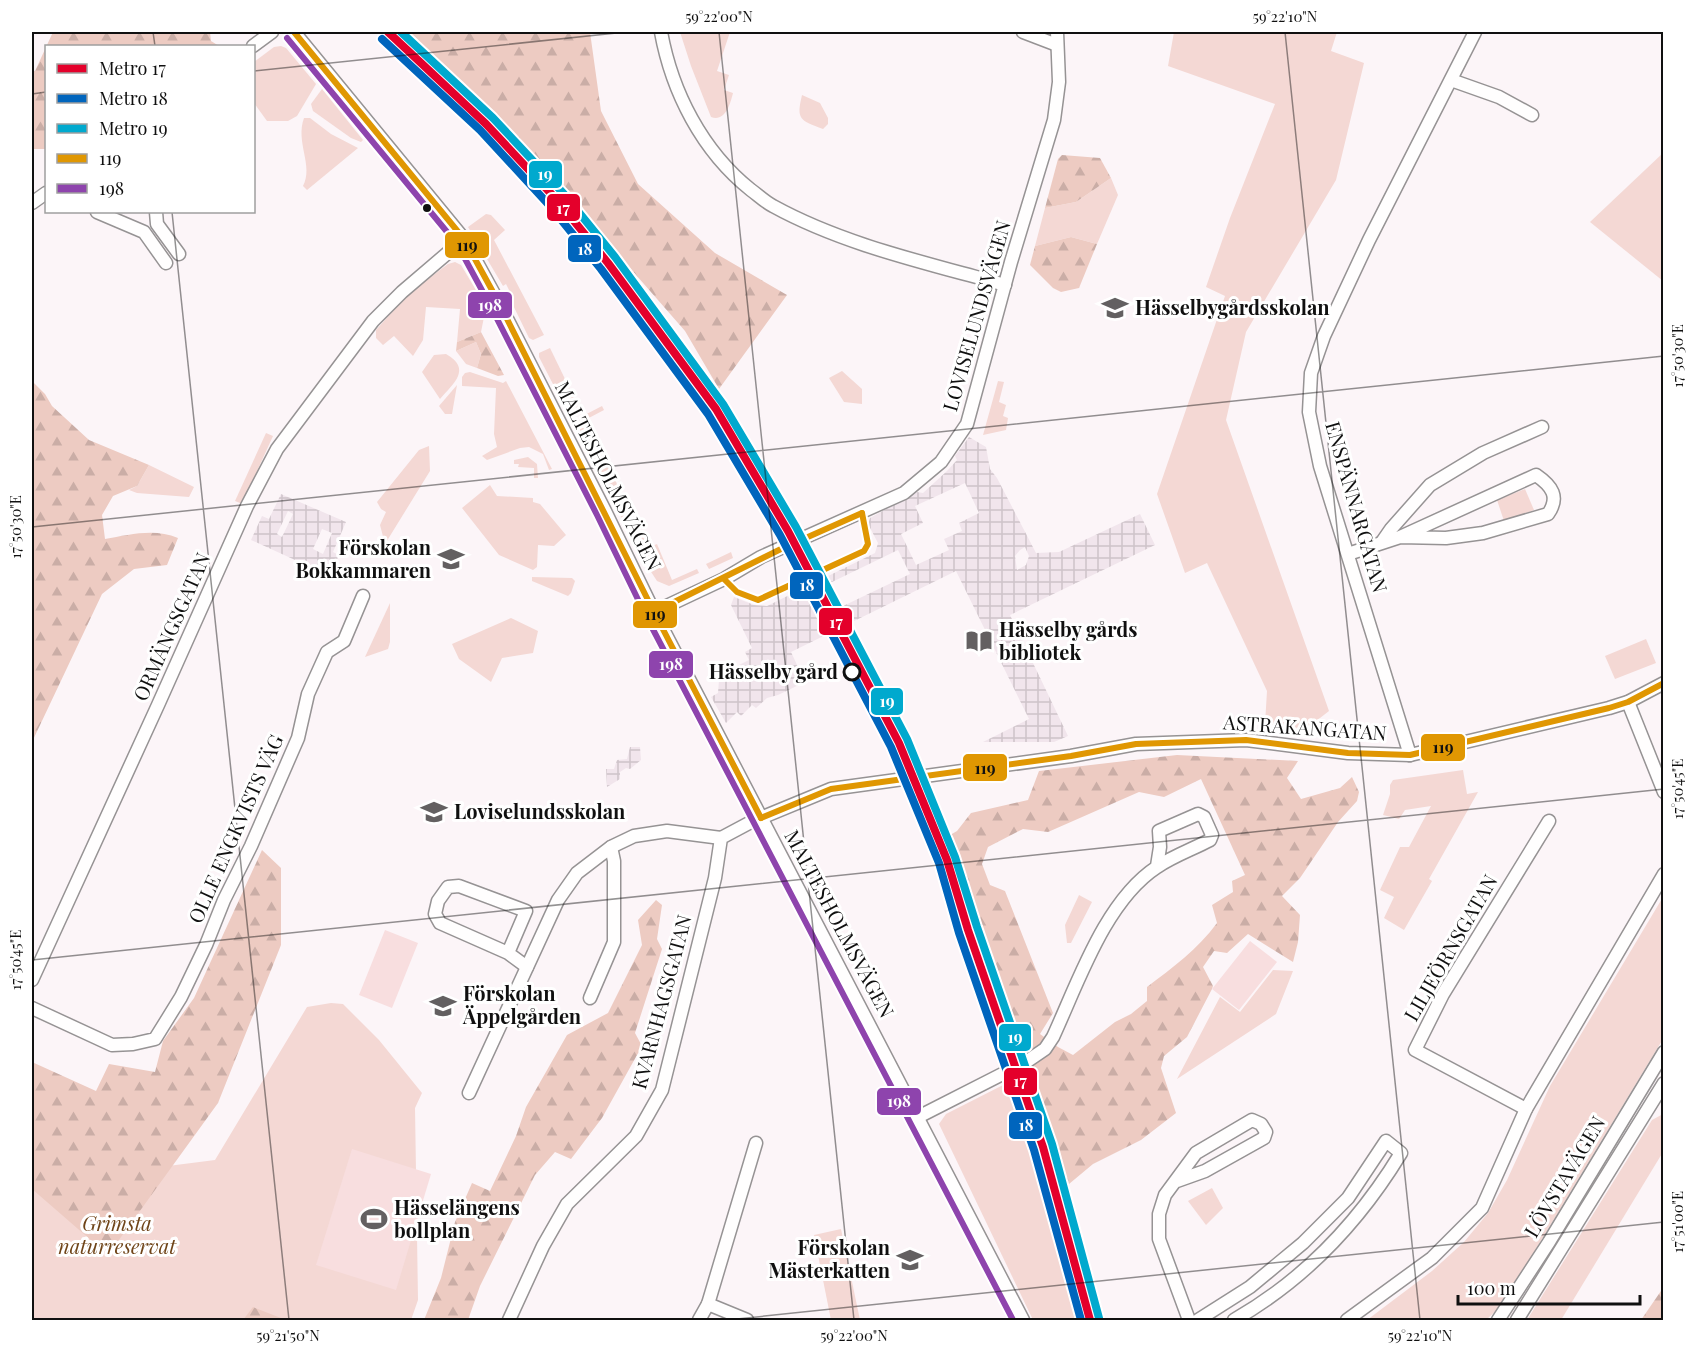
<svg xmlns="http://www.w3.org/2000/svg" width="1695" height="1352" font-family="'Playfair Display',serif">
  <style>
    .grass { fill: #f4d8d4 }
    .forest { fill: url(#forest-firs); fill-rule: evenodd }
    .pitch { fill: #f8dedf }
    .plaza { fill: url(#plaza-grid); fill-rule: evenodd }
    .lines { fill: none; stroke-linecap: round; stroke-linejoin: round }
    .minor-casing { stroke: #969394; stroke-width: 15 }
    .minor { stroke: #fffefe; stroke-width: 12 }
    .rail-casing { stroke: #d2c3d9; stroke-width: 6 }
    .rail { stroke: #fff; stroke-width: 4; stroke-dasharray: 11; stroke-linecap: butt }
    .bus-1-casing { stroke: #fff; stroke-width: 10 }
    .bus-2-casing { stroke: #fff; stroke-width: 10 }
    .bus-1 { stroke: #e09702; stroke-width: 6 }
    .bus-2 { stroke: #8e44ad; stroke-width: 6 }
    .metro-1-casing { stroke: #fff; stroke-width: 12 }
    .metro-2-casing { stroke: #fff; stroke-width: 12 }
    .metro-3-casing { stroke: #fff; stroke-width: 12 }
    .metro-1 { stroke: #e4002b; stroke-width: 8 }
    .metro-2 { stroke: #0065bd; stroke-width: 8 }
    .metro-3 { stroke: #00a9ce; stroke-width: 8 }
    .ticks { fill: none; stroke: #101010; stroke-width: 1.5; stroke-opacity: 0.45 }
    .bus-dot { fill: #101010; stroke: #fff; stroke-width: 2 }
    .stop-dot { fill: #fff; stroke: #101010; stroke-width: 3 }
    .labels { text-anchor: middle; stroke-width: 6; stroke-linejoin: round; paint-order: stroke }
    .poi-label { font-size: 20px; font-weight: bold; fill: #101010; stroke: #fff; text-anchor: start }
    .street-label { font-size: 20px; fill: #101010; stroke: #fff }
    .stop-label { font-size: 20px; font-weight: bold; fill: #101010; stroke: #fff; text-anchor: end }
    .park-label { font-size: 20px; font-style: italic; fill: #6f4418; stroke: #fff }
    .line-badge { stroke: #fff; stroke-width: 2 }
    .badge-label { font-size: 16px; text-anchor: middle; font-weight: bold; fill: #fff }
    .pale-badge-label { font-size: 16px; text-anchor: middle; font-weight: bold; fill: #111 }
    .neatline { fill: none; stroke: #101010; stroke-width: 2 }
    .ticks-label { font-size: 15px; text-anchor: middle; fill: #101010 }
  </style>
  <defs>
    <pattern id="forest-firs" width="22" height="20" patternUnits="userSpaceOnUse" patternTransform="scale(1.5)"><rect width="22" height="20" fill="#edcbc2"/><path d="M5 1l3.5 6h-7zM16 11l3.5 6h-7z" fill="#caada6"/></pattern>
    <pattern id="plaza-grid" width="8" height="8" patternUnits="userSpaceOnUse" patternTransform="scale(1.5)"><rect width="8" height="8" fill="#f1e5ec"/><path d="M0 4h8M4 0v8" fill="none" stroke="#cec3c9"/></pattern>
  </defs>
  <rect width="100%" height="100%" fill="#fcf5f8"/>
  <!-- grass -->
  <g class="grass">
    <path d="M 680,32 L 730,32 L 717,71 L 729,75 L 724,90 L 733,93 C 730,105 725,122 711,117 L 691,66 Z"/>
    <polygon points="1174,32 1337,32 1331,51 1364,63 1336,180 1246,332 1226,420 1329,711 1306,729 1265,724 1267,691 1207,563 1185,573 1157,494 1225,296 1206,287 1230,218 1275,104 1168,66"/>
    <polygon points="281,46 286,48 316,84 297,116 288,121 267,121 254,103 254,62 274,47"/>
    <polygon points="322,89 363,140 361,142 351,138 313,111 311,104"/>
    <path d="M 802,95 L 820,103 L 828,118 L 828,124 L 823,129 C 800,120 796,120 802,95 Z"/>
    <path d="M 304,118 L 310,118 L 331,134 L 358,148 L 307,190 L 303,186 C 314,166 295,142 304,118 Z"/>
    <polygon points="1663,153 1663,281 1590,222"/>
    <polygon points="1111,178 1118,195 1097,244 1071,237 1035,246 1045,208 1076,202"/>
    <polygon points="486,214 491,215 505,230 494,240 544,335 533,340 529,338 509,297 511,294 506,284 503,286 468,227"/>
    <polygon points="455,262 461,265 486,307 481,332 457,342 460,309 426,307 423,340 413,356 394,336 383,345 376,338 376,330 408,294 448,264"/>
    <polygon points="476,342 481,354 477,368 466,364 456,351"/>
    <polygon points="550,348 581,412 570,417 539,357 539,353"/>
    <path d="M 446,354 C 472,369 454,383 440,399 L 422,372 L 434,355 Z"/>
    <polygon points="842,371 862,389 862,404 844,402 829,378"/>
    <polygon points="470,372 503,383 506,381 552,469 549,470 543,454 529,447 520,448 487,460 482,456 497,447 494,434 496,388 462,386 462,377 465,373"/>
    <polygon points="998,381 1004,382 999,402 1006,405 1003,416 1008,418 1006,430 983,435"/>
    <polygon points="457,385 452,414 445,414 439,406"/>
    <polygon points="602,406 604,410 585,420 589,429 579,433 573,421"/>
    <polygon points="266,433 273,436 243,502 240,503 235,501"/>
    <polygon points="594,436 628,507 630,507 639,525 638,527 645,541 647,540 650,547 657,544 672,580 697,569 699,573 669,586 657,581 644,561 583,442"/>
    <polygon points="429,446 430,471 385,544 380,525 386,512 381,509 377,502 419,450"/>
    <polygon points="528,457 537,464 538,478 534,478 534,468 518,467 519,464 514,464 514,460"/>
    <polygon points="149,465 194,487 189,497 137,493 129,490 137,486"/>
    <polygon points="490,485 497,496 533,498 533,502 540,504 566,535 554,546 538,545 537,567 533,570 499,555 462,508"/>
    <polygon points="1525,489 1534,510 1504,521 1497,500"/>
    <polygon points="731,552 733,558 709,569 706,564"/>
    <polygon points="532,577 572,578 575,581 571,593 568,596 532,581"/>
    <polygon points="390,603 390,642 388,649 365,657"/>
    <polygon points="511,618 538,631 533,653 502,658 491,682 459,659 452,644"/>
    <polygon points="1646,639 1656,663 1615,679 1605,656"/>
    <polygon points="1463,770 1467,794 1478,792 1429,879 1432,881 1404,930 1384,918 1394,897 1380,890 1400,847 1409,847 1431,806 1405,810 1399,819 1383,815 1390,794 1390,785 1393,780"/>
    <polygon points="1079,895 1092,902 1071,943 1067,943 1065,925"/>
    <polygon points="1663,897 1663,1039 1502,1305 1486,1320 1367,1320 1432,1271 1464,1242 1488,1213 1507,1180 1550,1086"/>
    <polygon points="1273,970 1293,971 1276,1014 1177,1079 1220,997 1240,1012"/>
    <polygon points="331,1003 343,1004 379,1040 422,1093 415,1108 418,1300 411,1320 32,1320 32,1062 168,1166 215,1160 307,1007"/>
    <polygon points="1011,1081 1041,1180 1078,1320 1033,1320 939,1124 946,1114"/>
    <polygon points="1663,1114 1663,1152 1561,1320 1527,1320 1652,1120"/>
    <polygon points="1212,1188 1223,1208 1206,1225 1188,1201"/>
    <polygon points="841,1229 860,1320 831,1320 814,1235"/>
  </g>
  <!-- forest -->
  <g class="forest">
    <polygon points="53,32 210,32 211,41 219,46 46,46 46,149 32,149 32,70 35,71"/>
    <polygon points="402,32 590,32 601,111 638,184 715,253 787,295 719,389 685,331 554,181"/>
    <polygon points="1062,155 1100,158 1111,178 1076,202 1045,208 1058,159"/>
    <polygon points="1071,237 1097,244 1079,288 1061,292 1053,288 1030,265 1035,246"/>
    <polygon points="481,332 504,375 498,376 477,368 481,354 476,342 456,351 457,342"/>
    <path d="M 32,381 L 45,394 L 52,406 L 89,440 L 149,465 L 137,486 L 113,496 L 102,515 L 105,539 C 129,535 154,528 178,538 L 167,565 L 134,569 L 102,594 L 32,742 Z"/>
    <path d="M 1177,755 L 1298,761 L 1287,778 L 1301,799 L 1340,788 L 1352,777 L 1359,792 L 1357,801 L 1338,822 L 1300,878 L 1282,896 L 1300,915 L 1298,942 L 1293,962 L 1248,934 L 1227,953 L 1214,951 L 1203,967 L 1213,986 L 1212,989 L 1187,1037 L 1164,1056 L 1161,1068 L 1176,1113 L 1141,1140 L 1093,1164 L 1063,1189 L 1027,1076 L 945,838 L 957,831 L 971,813 L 1028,800 L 1039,771 ZM 1201,779 L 1245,875 L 1232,881 L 1233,892 L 1212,905 L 1217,923 C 1198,949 1172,968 1147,987 L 1147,1001 L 1131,1014 L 1115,1022 L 1073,1055 L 1058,1047 L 1040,1034 L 1053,1013 L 1005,891 L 990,885 L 982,864 L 988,847 L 1023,829 L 1048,832 L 1139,792 L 1164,797 Z"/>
    <polygon points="262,850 281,868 281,945 218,1103 108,1255 32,1189 32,1062 96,1091 109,1064 155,1072 163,1041 194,998"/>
    <polygon points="656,900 662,905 657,939 662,949 635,1033 642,1046 602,1118 571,1159 555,1152 535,1175 480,1286 468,1320 424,1320 441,1278 455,1222 472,1183 490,1191 516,1136 526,1107 567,1035 608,1013 642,945 638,920"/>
    <polygon points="1663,1288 1663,1320 1641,1320"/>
    <polygon points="253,1307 286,1320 243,1320"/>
  </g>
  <!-- pitch -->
  <g class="pitch">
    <polygon points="385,930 418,943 392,1008 359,995"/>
    <polygon points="1250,941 1277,962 1239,1010 1212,989"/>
    <polygon points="352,1149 431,1174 396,1290 316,1265"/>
  </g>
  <!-- plaza -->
  <g class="plaza">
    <path d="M 969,437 L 986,447 L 990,469 L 997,478 L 1036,553 L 1059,552 L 1140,514 L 1155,545 L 1010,615 L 1068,736 L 1054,742 L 983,742 L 1029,719 L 956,571 L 791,652 L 805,682 L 778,695 L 767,698 L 756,708 L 752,705 L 741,716 L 737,712 L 726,723 L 711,697 L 718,693 L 719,680 L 725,672 L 749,660 L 745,652 L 752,648 L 731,605 L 734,597 L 754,605 L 767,606 L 875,553 L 878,543 L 868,524 L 870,518 L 917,492 L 923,493 L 947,471 L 957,460 L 955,456 ZM 965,483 L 979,513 L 959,523 L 962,531 L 944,539 L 949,550 L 916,565 L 901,534 L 923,523 L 915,506 ZM 1025,547 L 1029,556 L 1026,565 L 1017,570 L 1015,556 L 1020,550 ZM 898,550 L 910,574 L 841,607 L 830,583 Z"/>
    <path d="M 281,494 L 346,522 L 333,552 L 339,555 L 330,576 L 251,540 L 262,516 L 269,519 ZM 288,511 L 293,514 L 282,537 L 277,534 ZM 322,529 L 332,533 L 323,554 L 313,549 Z"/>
    <polygon points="630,747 640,747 641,760 630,769 626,768 620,772 620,779 607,787 606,769 614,769 617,760 627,759"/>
  </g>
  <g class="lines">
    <!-- minor casing -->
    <g class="minor-casing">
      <g id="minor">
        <polyline points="294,32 464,239 499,303 605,511 654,612 1023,1320"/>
        <path d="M 661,32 C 672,92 702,151 751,190 C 758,195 765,202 773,206 C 844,245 927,263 1005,285"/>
        <polyline points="1023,32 1057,45"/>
        <polyline points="253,46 272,32"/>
        <polyline points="1451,80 1499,97 1532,115"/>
        <polyline points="32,203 46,193"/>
        <polyline points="97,212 144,232 166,263"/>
        <polyline points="156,212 157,224 179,254"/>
        <polyline points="1382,542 1391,529 1430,485 1483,453 1542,427"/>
        <path d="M 1348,554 L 1400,537 L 1446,538 L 1483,533 L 1548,514 C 1560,497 1552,486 1536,475 L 1400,537"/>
        <polyline points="654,612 724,579 761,557 904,493 941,462 967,424 1011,262 1054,120 1059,82 1057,32"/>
        <polyline points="1628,702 1664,792"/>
        <polyline points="1410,755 1320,466 1309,412 1311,373 1324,336 1369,240 1475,32"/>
        <polyline points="508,953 440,923 435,914 438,901 448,887 459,886 526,911 508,953 527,967"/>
        <polyline points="32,980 158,705 247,506 277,449 373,321 402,292 464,239"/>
        <polyline points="590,998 614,942 614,861 611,847"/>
        <polyline points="32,1008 112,1045 133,1044 155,1039 181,997 206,945 224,900 251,846 298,738 308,694 327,652 344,641 363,596"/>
        <polyline points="469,1093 558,900 577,873 611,847 634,836 667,831 721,838"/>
        <polyline points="1526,1109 1415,1050 1443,994 1549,821"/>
        <path d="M 918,1117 L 1026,1062 L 1045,1049 L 1053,1037 C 1078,983 1105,901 1157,867 C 1173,856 1193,849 1210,840 L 1212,835 L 1204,817 L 1198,814 L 1159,831 L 1160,847 L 1157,866"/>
        <polyline points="1177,1181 1205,1171 1264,1138 1266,1132 1261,1124 1252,1120 1196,1153 1165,1195 1159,1214 1159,1239 1189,1320"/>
        <polyline points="708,1304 756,1143"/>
        <polyline points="509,1320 543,1246 567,1204 636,1136 662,1090 715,878 721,838 751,822 831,789 1071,756 1136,744 1246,740 1348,753 1410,755 1609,708 1628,702 1664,683"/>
        <polyline points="699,1320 708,1304 747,1320"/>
        <path d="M 1198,1320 L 1250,1287 L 1303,1243 L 1348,1198 L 1386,1141 L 1401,1153 C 1359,1222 1304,1280 1234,1320"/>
        <polyline points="1347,1320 1432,1258 1482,1208 1526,1109 1664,874"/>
        <polyline points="1498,1320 1549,1242 1664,1052"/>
        <polyline points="1517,1320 1664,1083"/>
      </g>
    </g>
    <!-- minor -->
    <use href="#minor" class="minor"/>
    <!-- rail casing -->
    <g class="rail-casing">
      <polyline id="rail" points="974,972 996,1012"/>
    </g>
    <!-- rail -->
    <use href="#rail" class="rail"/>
    <!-- bus-1 casing -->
    <g class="bus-1-casing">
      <g id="bus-1">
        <polyline points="294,32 464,239 499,303 654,612 761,818"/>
        <polyline points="724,579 737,592 758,600 864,551 868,544 862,513"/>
        <polyline points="654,612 783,548 862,513"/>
        <polyline points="761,818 831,789 1071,756 1136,744 1246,740 1348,753 1410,755 1609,708 1628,702 1664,683"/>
      </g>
    </g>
    <!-- bus-2 casing -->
    <g class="bus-2-casing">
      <polyline id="bus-2" points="287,38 457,244 491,307 597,515 646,616 1013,1320"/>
    </g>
    <!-- bus-1 -->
    <use href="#bus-1" class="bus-1"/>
    <!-- bus-2 -->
    <use href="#bus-2" class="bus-2"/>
    <!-- metro-1 casing -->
    <g class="metro-1-casing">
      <polyline id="metro-1" points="388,32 486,124 557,200 608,263 716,409 788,531 899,743 947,860 968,930 1043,1147 1090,1320"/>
    </g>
    <!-- metro-2 casing -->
    <g class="metro-2-casing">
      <polyline id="metro-2" points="382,39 480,130 550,206 601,269 708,414 780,535 891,747 939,863 959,933 1034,1150 1081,1320"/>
    </g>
    <!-- metro-3 casing -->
    <g class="metro-3-casing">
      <polyline id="metro-3" points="401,32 493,118 564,194 615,257 723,404 796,527 907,739 955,857 977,927 1052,1144 1099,1318"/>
    </g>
    <!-- metro-1 -->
    <use href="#metro-1" class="metro-1"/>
    <!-- metro-2 -->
    <use href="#metro-2" class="metro-2"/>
    <!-- metro-3 -->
    <use href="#metro-3" class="metro-3"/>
  </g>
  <!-- ticks -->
  <path class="ticks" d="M 153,32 L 155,46M 719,32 L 854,1320M 1285,32 L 1420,1320M 254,71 L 626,32M 32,94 L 46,92M 172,212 L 289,1320M 32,527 L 1664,356M 32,960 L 1664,789M 727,1320 L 1664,1222"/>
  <!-- icons -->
  <defs>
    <g id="school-bare" transform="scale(2.07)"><path d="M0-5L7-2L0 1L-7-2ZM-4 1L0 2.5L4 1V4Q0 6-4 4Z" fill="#636061" stroke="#fff" stroke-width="2.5" paint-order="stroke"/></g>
    <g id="library-bare" transform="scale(2.07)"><path d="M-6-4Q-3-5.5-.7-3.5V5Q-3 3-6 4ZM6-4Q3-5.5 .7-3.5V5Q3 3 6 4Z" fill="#636061" stroke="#fff" stroke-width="2.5" paint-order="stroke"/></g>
    <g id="stadium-bare" transform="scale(2.07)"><path d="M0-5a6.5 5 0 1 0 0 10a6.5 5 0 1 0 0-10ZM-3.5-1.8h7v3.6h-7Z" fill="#636061" stroke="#fff" stroke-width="2.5" paint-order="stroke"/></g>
  </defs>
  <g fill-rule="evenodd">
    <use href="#school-bare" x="1115" y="308"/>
    <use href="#school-bare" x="451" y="559"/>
    <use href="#library-bare" x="979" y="641"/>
    <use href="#school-bare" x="434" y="812"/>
    <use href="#school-bare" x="443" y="1006"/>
    <use href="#stadium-bare" x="374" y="1219"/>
    <use href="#school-bare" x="910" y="1260"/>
  </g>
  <!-- markers -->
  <circle class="bus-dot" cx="427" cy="208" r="5"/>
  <circle class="stop-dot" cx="852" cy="672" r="8"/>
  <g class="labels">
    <!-- poi labels -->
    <g class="poi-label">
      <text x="1135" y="315">Hässelbygårdsskolan</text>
      <text x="431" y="555" text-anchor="end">Förskolan<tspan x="431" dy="23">Bokkammaren</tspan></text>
      <text x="999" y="637">Hässelby gårds<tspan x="999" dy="23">bibliotek</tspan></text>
      <text x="454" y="819">Loviselundsskolan</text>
      <text x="463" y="1001">Förskolan<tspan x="463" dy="23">Äppelgården</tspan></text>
      <text x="394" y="1215">Hässelängens<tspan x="394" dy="23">bollplan</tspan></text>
      <text x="890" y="1255" text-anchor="end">Förskolan<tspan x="890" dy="23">Mästerkatten</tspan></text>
    </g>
    <!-- street labels -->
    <g class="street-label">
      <text transform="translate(977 316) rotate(-74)" y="7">LOVISELUNDSVÄGEN</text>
      <text transform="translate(608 476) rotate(63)" y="7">MALTESHOLMSVÄGEN</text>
      <text transform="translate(1356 507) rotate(74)" y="7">ENSPÄNNARGATAN</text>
      <text transform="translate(172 627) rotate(-66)" y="7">ORMÄNGSGATAN</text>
      <text transform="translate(1305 728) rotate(4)" y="7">ASTRAKANGATAN</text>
      <text transform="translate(236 829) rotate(-66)" y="7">OLLE ENGKVISTS VÄG</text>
      <text transform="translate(839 924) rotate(62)" y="7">MALTESHOLMSVÄGEN</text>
      <text transform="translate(1451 948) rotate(-60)" y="7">LILJEÖRNSGATAN</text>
      <text transform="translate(662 1002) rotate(-75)" y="7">KVARNHAGSGATAN</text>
      <text transform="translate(1565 1177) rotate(-59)" y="7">LÖVSTAVÄGEN</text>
    </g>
    <!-- stop labels -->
    <g class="stop-label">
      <text x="838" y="679">Hässelby gård</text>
    </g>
    <!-- park labels -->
    <g class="park-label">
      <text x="117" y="1231">Grimsta<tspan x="117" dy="23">naturreservat</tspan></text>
    </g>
  </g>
  <g class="line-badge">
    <rect x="528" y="160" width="35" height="29" rx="6" fill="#00a9ce"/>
    <rect x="546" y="193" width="35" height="29" rx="6" fill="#e4002b"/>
    <rect x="444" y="231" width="46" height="28" rx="6" fill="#e09702"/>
    <rect x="567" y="234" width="35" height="29" rx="6" fill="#0065bd"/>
    <rect x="467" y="291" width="46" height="28" rx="6" fill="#8e44ad"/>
    <rect x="789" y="571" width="35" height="29" rx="6" fill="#0065bd"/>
    <rect x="632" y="600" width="46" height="29" rx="6" fill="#e09702"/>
    <rect x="818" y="607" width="35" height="29" rx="6" fill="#e4002b"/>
    <rect x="648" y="650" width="46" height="29" rx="6" fill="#8e44ad"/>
    <rect x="870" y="687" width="34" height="29" rx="6" fill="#00a9ce"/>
    <rect x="1420" y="733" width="46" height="29" rx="6" fill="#e09702"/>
    <rect x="962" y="753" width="46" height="29" rx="6" fill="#e09702"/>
    <rect x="998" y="1023" width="34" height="29" rx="6" fill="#00a9ce"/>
    <rect x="1003" y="1067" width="35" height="29" rx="6" fill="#e4002b"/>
    <rect x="876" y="1087" width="46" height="29" rx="6" fill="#8e44ad"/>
    <rect x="1008" y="1111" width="35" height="29" rx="6" fill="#0065bd"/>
  </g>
  <g class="badge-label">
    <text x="545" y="180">19</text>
    <text x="563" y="214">17</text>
    <text x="585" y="255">18</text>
    <text x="490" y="311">198</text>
    <text x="807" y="591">18</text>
    <text x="836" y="628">17</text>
    <text x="671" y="670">198</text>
    <text x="887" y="707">19</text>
    <text x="1015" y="1043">19</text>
    <text x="1020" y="1087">17</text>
    <text x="899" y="1107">198</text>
    <text x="1026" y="1131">18</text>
  </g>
  <g class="pale-badge-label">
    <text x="467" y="251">119</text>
    <text x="655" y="620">119</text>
    <text x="1443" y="753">119</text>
    <text x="985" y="774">119</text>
  </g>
  <!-- border -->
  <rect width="1695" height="1352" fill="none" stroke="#ffffff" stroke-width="66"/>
  <!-- legend -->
  <rect x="45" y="45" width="210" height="168" fill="#ffffff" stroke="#9f9f9f" stroke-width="1.5"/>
  <rect x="57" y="64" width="30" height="9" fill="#e4002b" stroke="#9f9f9f" stroke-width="1.5"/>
  <text x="99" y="75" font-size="18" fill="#101010">Metro 17</text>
  <rect x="57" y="94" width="30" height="9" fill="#0065bd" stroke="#9f9f9f" stroke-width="1.5"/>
  <text x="99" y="105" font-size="18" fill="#101010">Metro 18</text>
  <rect x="57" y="124" width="30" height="9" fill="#00a9ce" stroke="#9f9f9f" stroke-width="1.5"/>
  <text x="99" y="135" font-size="18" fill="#101010">Metro 19</text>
  <rect x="57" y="154" width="30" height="9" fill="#e09702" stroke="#9f9f9f" stroke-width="1.5"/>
  <text x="99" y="165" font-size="18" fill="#101010">119</text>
  <rect x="57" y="184" width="30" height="9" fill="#8e44ad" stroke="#9f9f9f" stroke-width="1.5"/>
  <text x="99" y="195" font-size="18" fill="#101010">198</text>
  <!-- scale -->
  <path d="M1458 1295v9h182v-9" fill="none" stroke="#101010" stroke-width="3"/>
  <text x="1467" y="1295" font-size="18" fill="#101010" stroke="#ffffff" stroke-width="4.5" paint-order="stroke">100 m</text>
  <rect x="33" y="33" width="1629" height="1286" class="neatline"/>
  <g class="ticks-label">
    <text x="719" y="22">59°22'00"N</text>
    <text x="1285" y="22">59°22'10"N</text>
    <text transform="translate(1678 356) rotate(-90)" y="5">17°50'30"E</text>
    <text transform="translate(16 527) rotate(-90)" y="5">17°50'30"E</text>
    <text transform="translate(1678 789) rotate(-90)" y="5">17°50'45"E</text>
    <text transform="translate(16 960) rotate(-90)" y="5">17°50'45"E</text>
    <text transform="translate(1678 1222) rotate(-90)" y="5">17°51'00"E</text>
    <text x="288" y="1341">59°21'50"N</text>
    <text x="854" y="1341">59°22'00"N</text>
    <text x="1420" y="1341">59°22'10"N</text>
  </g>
</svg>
